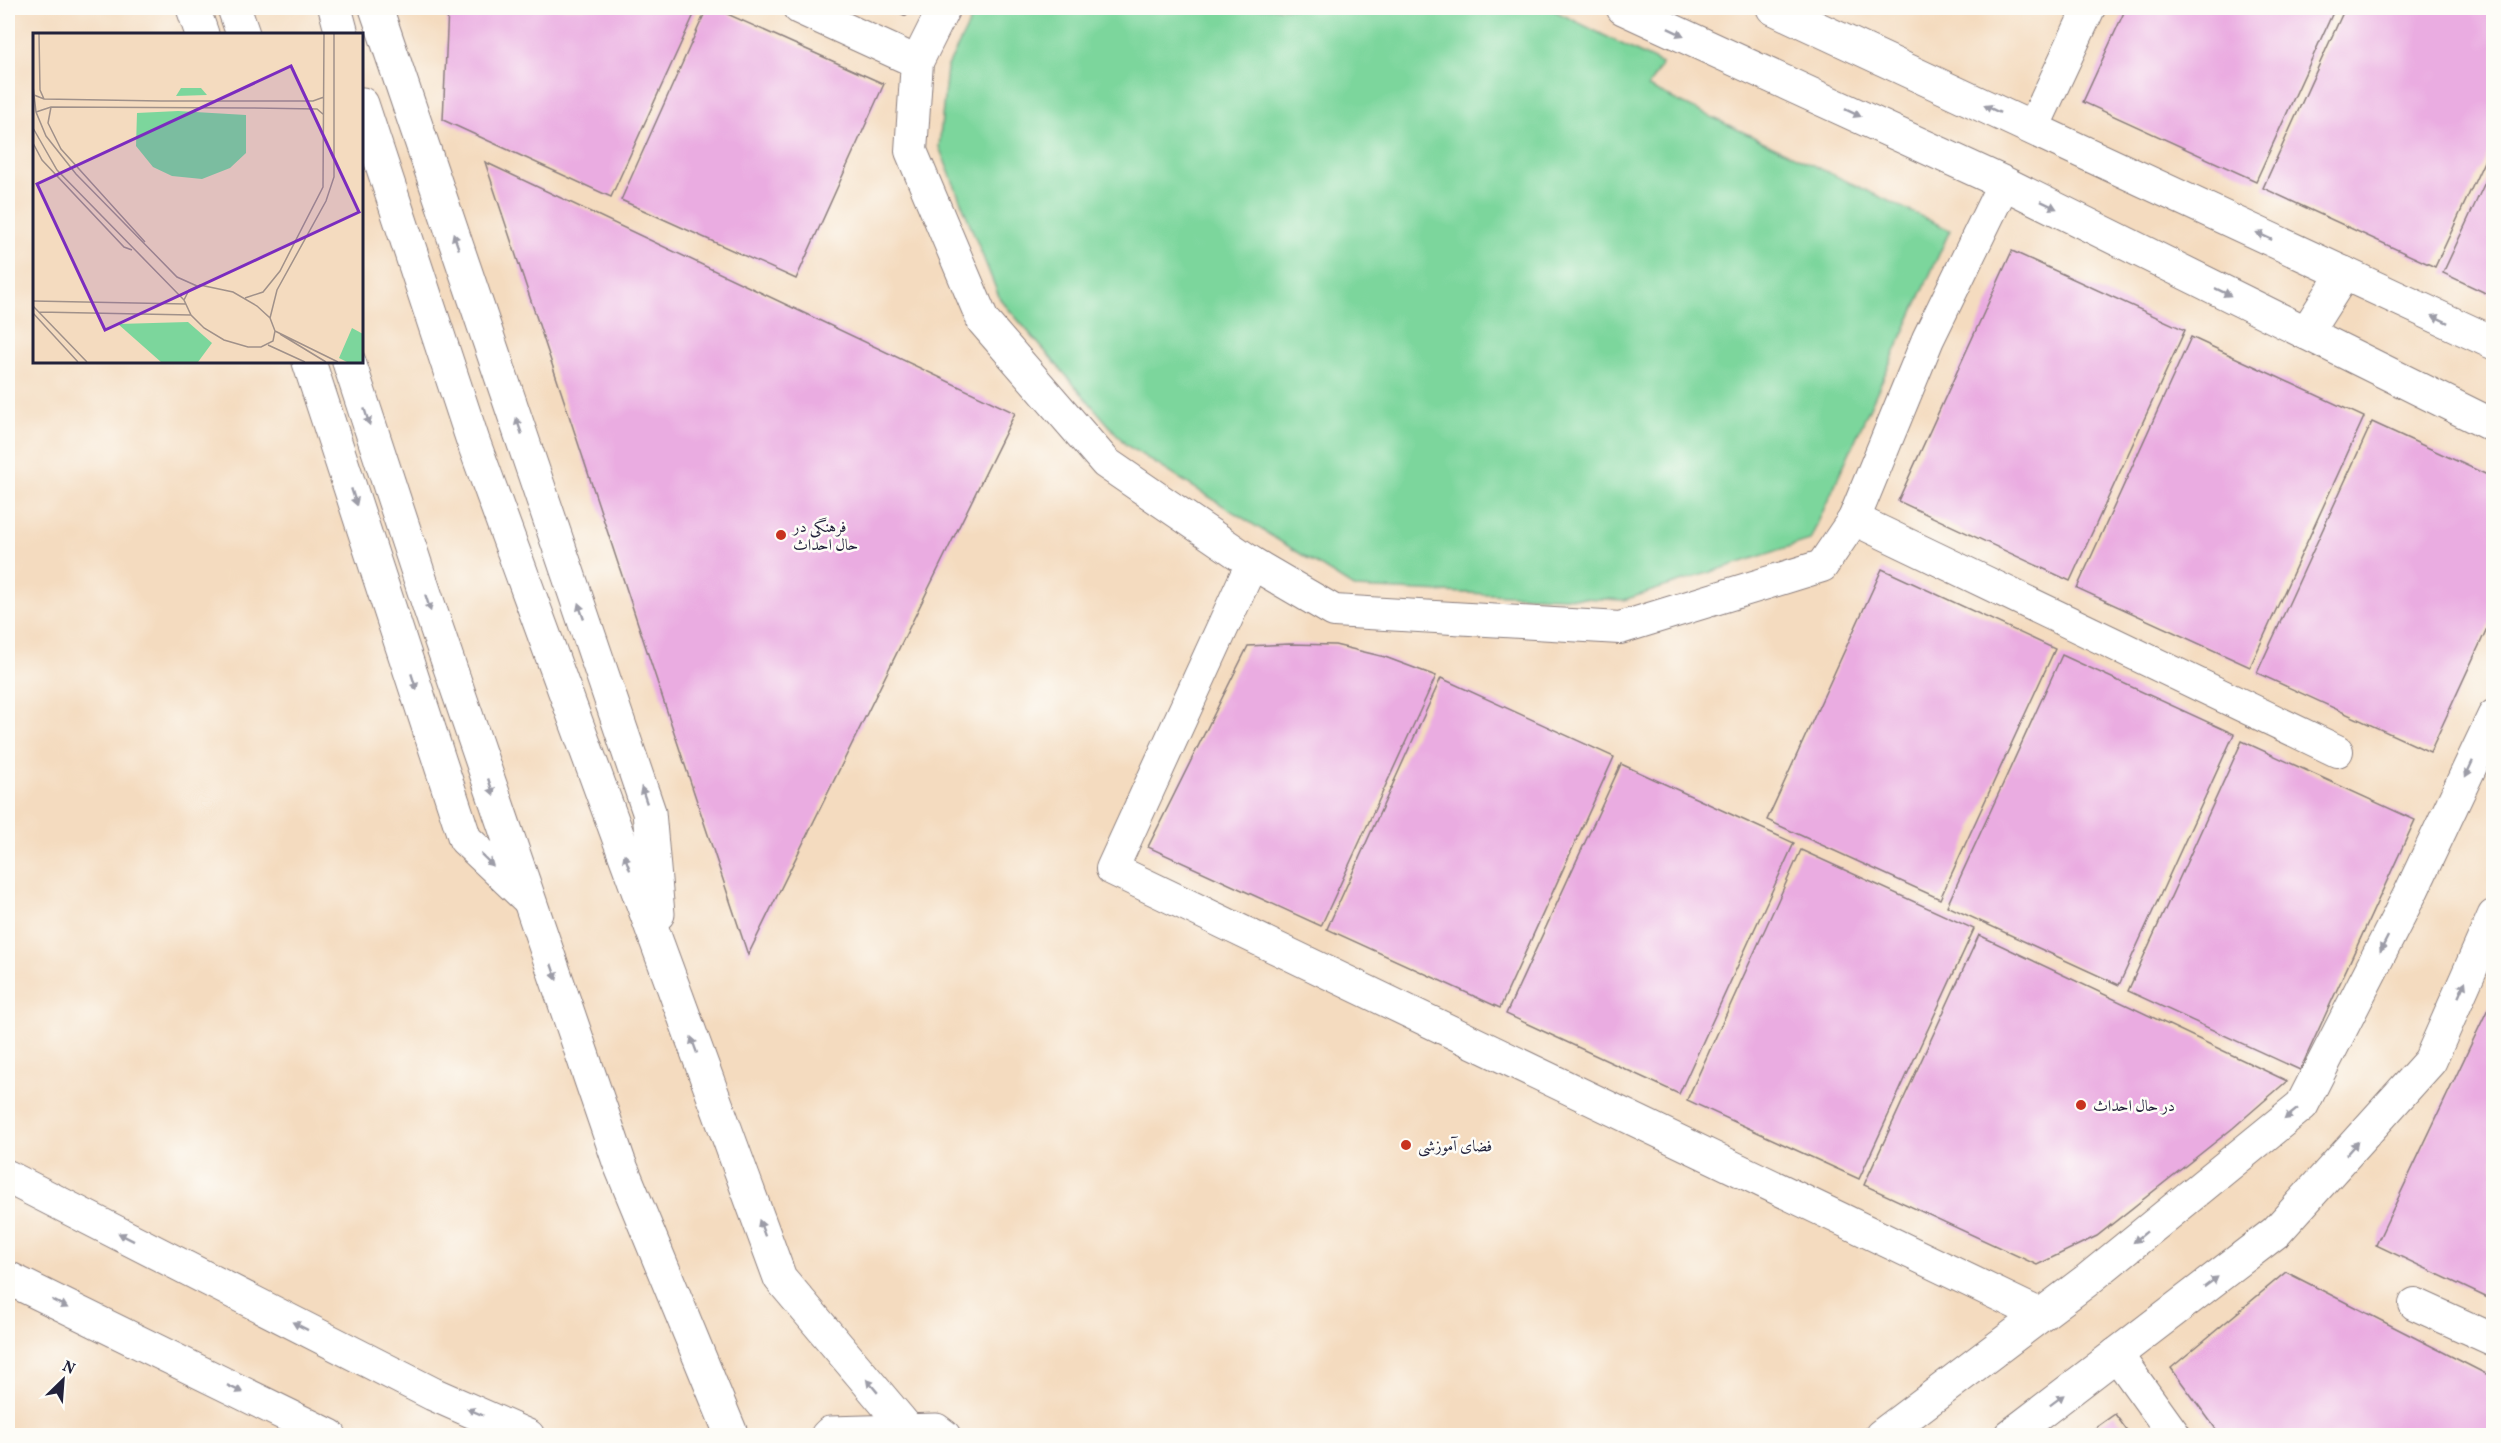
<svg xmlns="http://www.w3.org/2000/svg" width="2501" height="1443" font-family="Vollkorn,Amiri,serif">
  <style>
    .green { fill: #7cd69c; stroke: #4f7c6c; stroke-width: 1.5 }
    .building { fill: #eaace1 }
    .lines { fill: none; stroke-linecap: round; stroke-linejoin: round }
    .street-casing { stroke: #8b7e7d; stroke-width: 34 }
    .secondary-casing { stroke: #8b7e7d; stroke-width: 35 }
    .street { stroke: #fff; stroke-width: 32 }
    .secondary { stroke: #fff; stroke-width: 33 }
    .oneway { fill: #9c9ca7 }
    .poi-dot { fill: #c8321e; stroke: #fdfcf7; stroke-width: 2 }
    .labels { text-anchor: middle; stroke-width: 5; stroke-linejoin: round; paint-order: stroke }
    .poi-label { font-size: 16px; fill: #22223b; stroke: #fdfcf7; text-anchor: start }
    .inset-road { fill: none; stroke: #a0918a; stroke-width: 1.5 }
    .view { fill: #7b2cbf; fill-opacity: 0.15; stroke: #7b2cbf; stroke-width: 3 }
    .inset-edge { fill: none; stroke: #22223b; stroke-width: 3 }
  </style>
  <rect width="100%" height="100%" fill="#fdfcf7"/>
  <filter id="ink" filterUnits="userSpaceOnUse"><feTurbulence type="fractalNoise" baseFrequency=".0167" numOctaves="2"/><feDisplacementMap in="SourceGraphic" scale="12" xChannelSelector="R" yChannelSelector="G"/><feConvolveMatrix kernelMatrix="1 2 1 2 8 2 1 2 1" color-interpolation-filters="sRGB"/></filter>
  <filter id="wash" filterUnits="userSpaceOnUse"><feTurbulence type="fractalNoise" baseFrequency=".008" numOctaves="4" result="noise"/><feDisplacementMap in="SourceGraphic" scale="24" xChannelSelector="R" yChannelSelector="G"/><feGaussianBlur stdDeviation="1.35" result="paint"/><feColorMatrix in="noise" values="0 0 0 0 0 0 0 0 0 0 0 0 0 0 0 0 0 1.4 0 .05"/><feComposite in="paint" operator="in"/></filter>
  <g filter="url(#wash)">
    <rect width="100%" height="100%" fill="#f4dbbf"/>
    <!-- green -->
    <polygon class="green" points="977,8 1549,8 1662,64 1648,87 1950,230 1810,540 1624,600 1355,588 1126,445 1000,299 939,147 947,68"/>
    <g id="blocks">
      <!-- building -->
      <g class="building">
        <polygon points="448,8 697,8 611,197 443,120"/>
        <polygon points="707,8 714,8 884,84 796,279 621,200"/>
        <polygon points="889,8 910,8 906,16"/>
        <polygon points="2126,8 2335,8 2256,181 2083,102"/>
        <polygon points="2345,8 2494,8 2494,140 2435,267 2263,188"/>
        <polygon points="485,162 1015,413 748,955 649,657"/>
        <polygon points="2494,163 2494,297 2443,273"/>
        <polygon points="2012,251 2185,330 2070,581 1898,501"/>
        <polygon points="2191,337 2364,417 2250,667 2077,588"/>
        <polygon points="2372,422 2494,478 2494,613 2430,752 2257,673"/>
        <polygon points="1882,569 2055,649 1940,899 1767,820"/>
        <polygon points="1290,644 1335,645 1385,657 1436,676 1321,926 1148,847 1248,646"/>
        <polygon points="2062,655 2234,734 2119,985 1947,906"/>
        <polygon points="1441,678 1614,757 1500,1008 1327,929"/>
        <polygon points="2242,741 2415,820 2300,1070 2128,991"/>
        <polygon points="1621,764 1794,843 1679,1094 1506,1014"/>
        <polygon points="1801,850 1974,929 1859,1179 1687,1100"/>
        <polygon points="1979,935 2287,1081 2233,1128 2097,1236 2037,1265 1864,1185"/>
        <polygon points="2494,996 2494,1301 2376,1245"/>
        <polygon points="2286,1272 2494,1378 2494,1436 2221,1436 2171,1368"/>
        <polygon points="2115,1414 2131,1436 2084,1436"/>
      </g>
    </g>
  </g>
  <g filter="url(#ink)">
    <use href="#blocks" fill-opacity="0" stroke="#8b7e7d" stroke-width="1.5"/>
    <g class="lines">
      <!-- street casing -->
      <g class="street-casing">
        <g id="street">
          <polyline points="799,8 917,62"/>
          <polyline points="944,8 917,62 911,151 983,321 1106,463 1252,563 1334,611 1620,628 1822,566 1854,519 1928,339 2004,183"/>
          <polyline points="2033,128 2089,8"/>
          <polyline points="1854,519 2337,751"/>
          <polyline points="1252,563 1112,869 2041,1315"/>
          <polyline points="2415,1304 2494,1340"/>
          <polyline points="2116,1354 2175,1436"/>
        </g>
      </g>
      <!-- secondary casing -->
      <g class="secondary-casing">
        <g id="secondary">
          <polyline points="193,8 202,34"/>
          <polyline points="234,8 243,34"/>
          <polyline points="335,8 342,34"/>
          <polyline points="376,8 649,812 658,914"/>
          <polyline points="1623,8 2004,183 2494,426"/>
          <polyline points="1773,8 2494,343"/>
          <polyline points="362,104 473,441 780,1278 909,1431"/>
          <polyline points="2306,333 2344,273"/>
          <polyline points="309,362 465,839 526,897"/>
          <polyline points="349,362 429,606 619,1162 732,1436"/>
          <polyline points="8,1177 433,1394 528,1436"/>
          <polyline points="8,1278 330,1436"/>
          <polyline points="827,1436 830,1433 936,1430 944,1436"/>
          <polyline points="1881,1436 2086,1281 2302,1105 2411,892 2494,716"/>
          <polyline points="2010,1436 2276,1232 2430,1061 2494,916"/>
        </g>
      </g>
      <!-- street -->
      <use href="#street" class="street"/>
      <!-- secondary -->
      <use href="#secondary" class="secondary"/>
    </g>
    <!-- one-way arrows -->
    <defs><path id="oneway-solid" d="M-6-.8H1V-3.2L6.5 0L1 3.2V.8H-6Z" transform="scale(1.5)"/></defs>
    <g class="oneway">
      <use href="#oneway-solid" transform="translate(1676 32) rotate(25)"/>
      <use href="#oneway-solid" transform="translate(1992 109) rotate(-155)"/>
      <use href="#oneway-solid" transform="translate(1853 113) rotate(25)"/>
      <use href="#oneway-solid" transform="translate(2049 205) rotate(26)"/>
      <use href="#oneway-solid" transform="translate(2264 236) rotate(-155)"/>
      <use href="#oneway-solid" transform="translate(456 241) rotate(-109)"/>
      <use href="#oneway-solid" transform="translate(2223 292) rotate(26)"/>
      <use href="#oneway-solid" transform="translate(2440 319) rotate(-155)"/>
      <use href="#oneway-solid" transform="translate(367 417) rotate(72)"/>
      <use href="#oneway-solid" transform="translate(519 426) rotate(-109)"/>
      <use href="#oneway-solid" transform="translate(354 497) rotate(72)"/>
      <use href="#oneway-solid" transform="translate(428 603) rotate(72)"/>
      <use href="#oneway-solid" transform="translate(581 611) rotate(-109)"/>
      <use href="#oneway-solid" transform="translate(414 682) rotate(72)"/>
      <use href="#oneway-solid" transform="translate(2469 769) rotate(115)"/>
      <use href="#oneway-solid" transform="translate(491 787) rotate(71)"/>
      <use href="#oneway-solid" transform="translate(644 795) rotate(-109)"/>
      <use href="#oneway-solid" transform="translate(487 860) rotate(44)"/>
      <use href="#oneway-solid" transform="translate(627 862) rotate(-110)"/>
      <use href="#oneway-solid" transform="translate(2384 944) rotate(117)"/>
      <use href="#oneway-solid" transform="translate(554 972) rotate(71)"/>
      <use href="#oneway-solid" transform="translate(2462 989) rotate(-66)"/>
      <use href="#oneway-solid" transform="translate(694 1045) rotate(-110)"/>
      <use href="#oneway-solid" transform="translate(2291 1114) rotate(141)"/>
      <use href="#oneway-solid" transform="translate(2352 1148) rotate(-48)"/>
      <use href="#oneway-solid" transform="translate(762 1228) rotate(-110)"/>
      <use href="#oneway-solid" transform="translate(126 1237) rotate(-153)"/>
      <use href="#oneway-solid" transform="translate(2140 1237) rotate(141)"/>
      <use href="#oneway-solid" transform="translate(2211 1282) rotate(-37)"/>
      <use href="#oneway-solid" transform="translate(60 1304) rotate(27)"/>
      <use href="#oneway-solid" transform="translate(300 1326) rotate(-153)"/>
      <use href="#oneway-solid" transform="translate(872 1386) rotate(-130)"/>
      <use href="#oneway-solid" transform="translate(235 1389) rotate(26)"/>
      <use href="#oneway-solid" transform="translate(2057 1400) rotate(-37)"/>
      <use href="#oneway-solid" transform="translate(475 1412) rotate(-157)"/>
    </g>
  </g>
  <!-- markers -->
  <g class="poi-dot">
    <circle cx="781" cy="535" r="6"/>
    <circle cx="2081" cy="1105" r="6"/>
    <circle cx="1406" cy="1145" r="6"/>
  </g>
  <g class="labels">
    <!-- poi labels -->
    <g class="poi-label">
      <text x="793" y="532">فرهنگی در<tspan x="793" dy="18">حال احداث</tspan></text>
      <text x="2093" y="1111">در حال احداث</text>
      <text x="1418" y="1151">فضای آموزشی</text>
    </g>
  </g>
  <!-- overview -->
  <g transform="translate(33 33)">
    <rect width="330" height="330" fill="#f4dbbf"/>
    <path d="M 148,55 L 168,55 L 174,62 L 143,63 ZM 145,78 L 213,82 L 213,120 L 197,135 L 169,146 L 139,143 L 120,134 L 103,113 L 104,80 ZM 155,289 L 179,310 L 165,329 L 128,329 L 85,291 ZM 319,295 L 330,301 L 330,329 L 314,329 L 306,325 Z" fill="#7cd69c"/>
    <path class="inset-road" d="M 6,1 L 7,57 L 11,66M 0,53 L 3,79 L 13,103 L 43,141 L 144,244 L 164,253M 1,62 L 11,66 L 128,68 L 280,68 L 291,64M 18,74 L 15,90 L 28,116 L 112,209M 3,79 L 18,74 L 216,75 L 284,76 L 291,82M 0,95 L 24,137 L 151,267M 0,110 L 9,127 L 91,214 L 99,217M 167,252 L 200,259 L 224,273 L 237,285 L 242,298 L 240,308 L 228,314 L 215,314 L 191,307 L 171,295 L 158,282 L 151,267 L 156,257 ZM 212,265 L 230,259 L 247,238 L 290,154 L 291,1M 0,268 L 153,271M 0,273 L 54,329M 6,279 L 158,282M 0,280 L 45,329M 237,285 L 244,257 L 293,168 L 301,144 L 301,1M 242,298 L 305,329M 247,301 L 293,329M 235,312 L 272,329"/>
    <path class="view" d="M 258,33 L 326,179 L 72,297 L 4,151 Z"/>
    <rect width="330" height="330" class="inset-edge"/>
  </g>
  <!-- margin -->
  <rect width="2501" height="1443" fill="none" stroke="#fdfcf7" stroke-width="30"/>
  <!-- north arrow -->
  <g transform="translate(63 1380) rotate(25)" stroke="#fdfcf7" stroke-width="4.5" paint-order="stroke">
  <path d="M0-4.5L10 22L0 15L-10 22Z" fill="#22223b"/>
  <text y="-9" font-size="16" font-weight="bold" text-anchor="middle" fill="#22223b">N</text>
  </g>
</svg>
